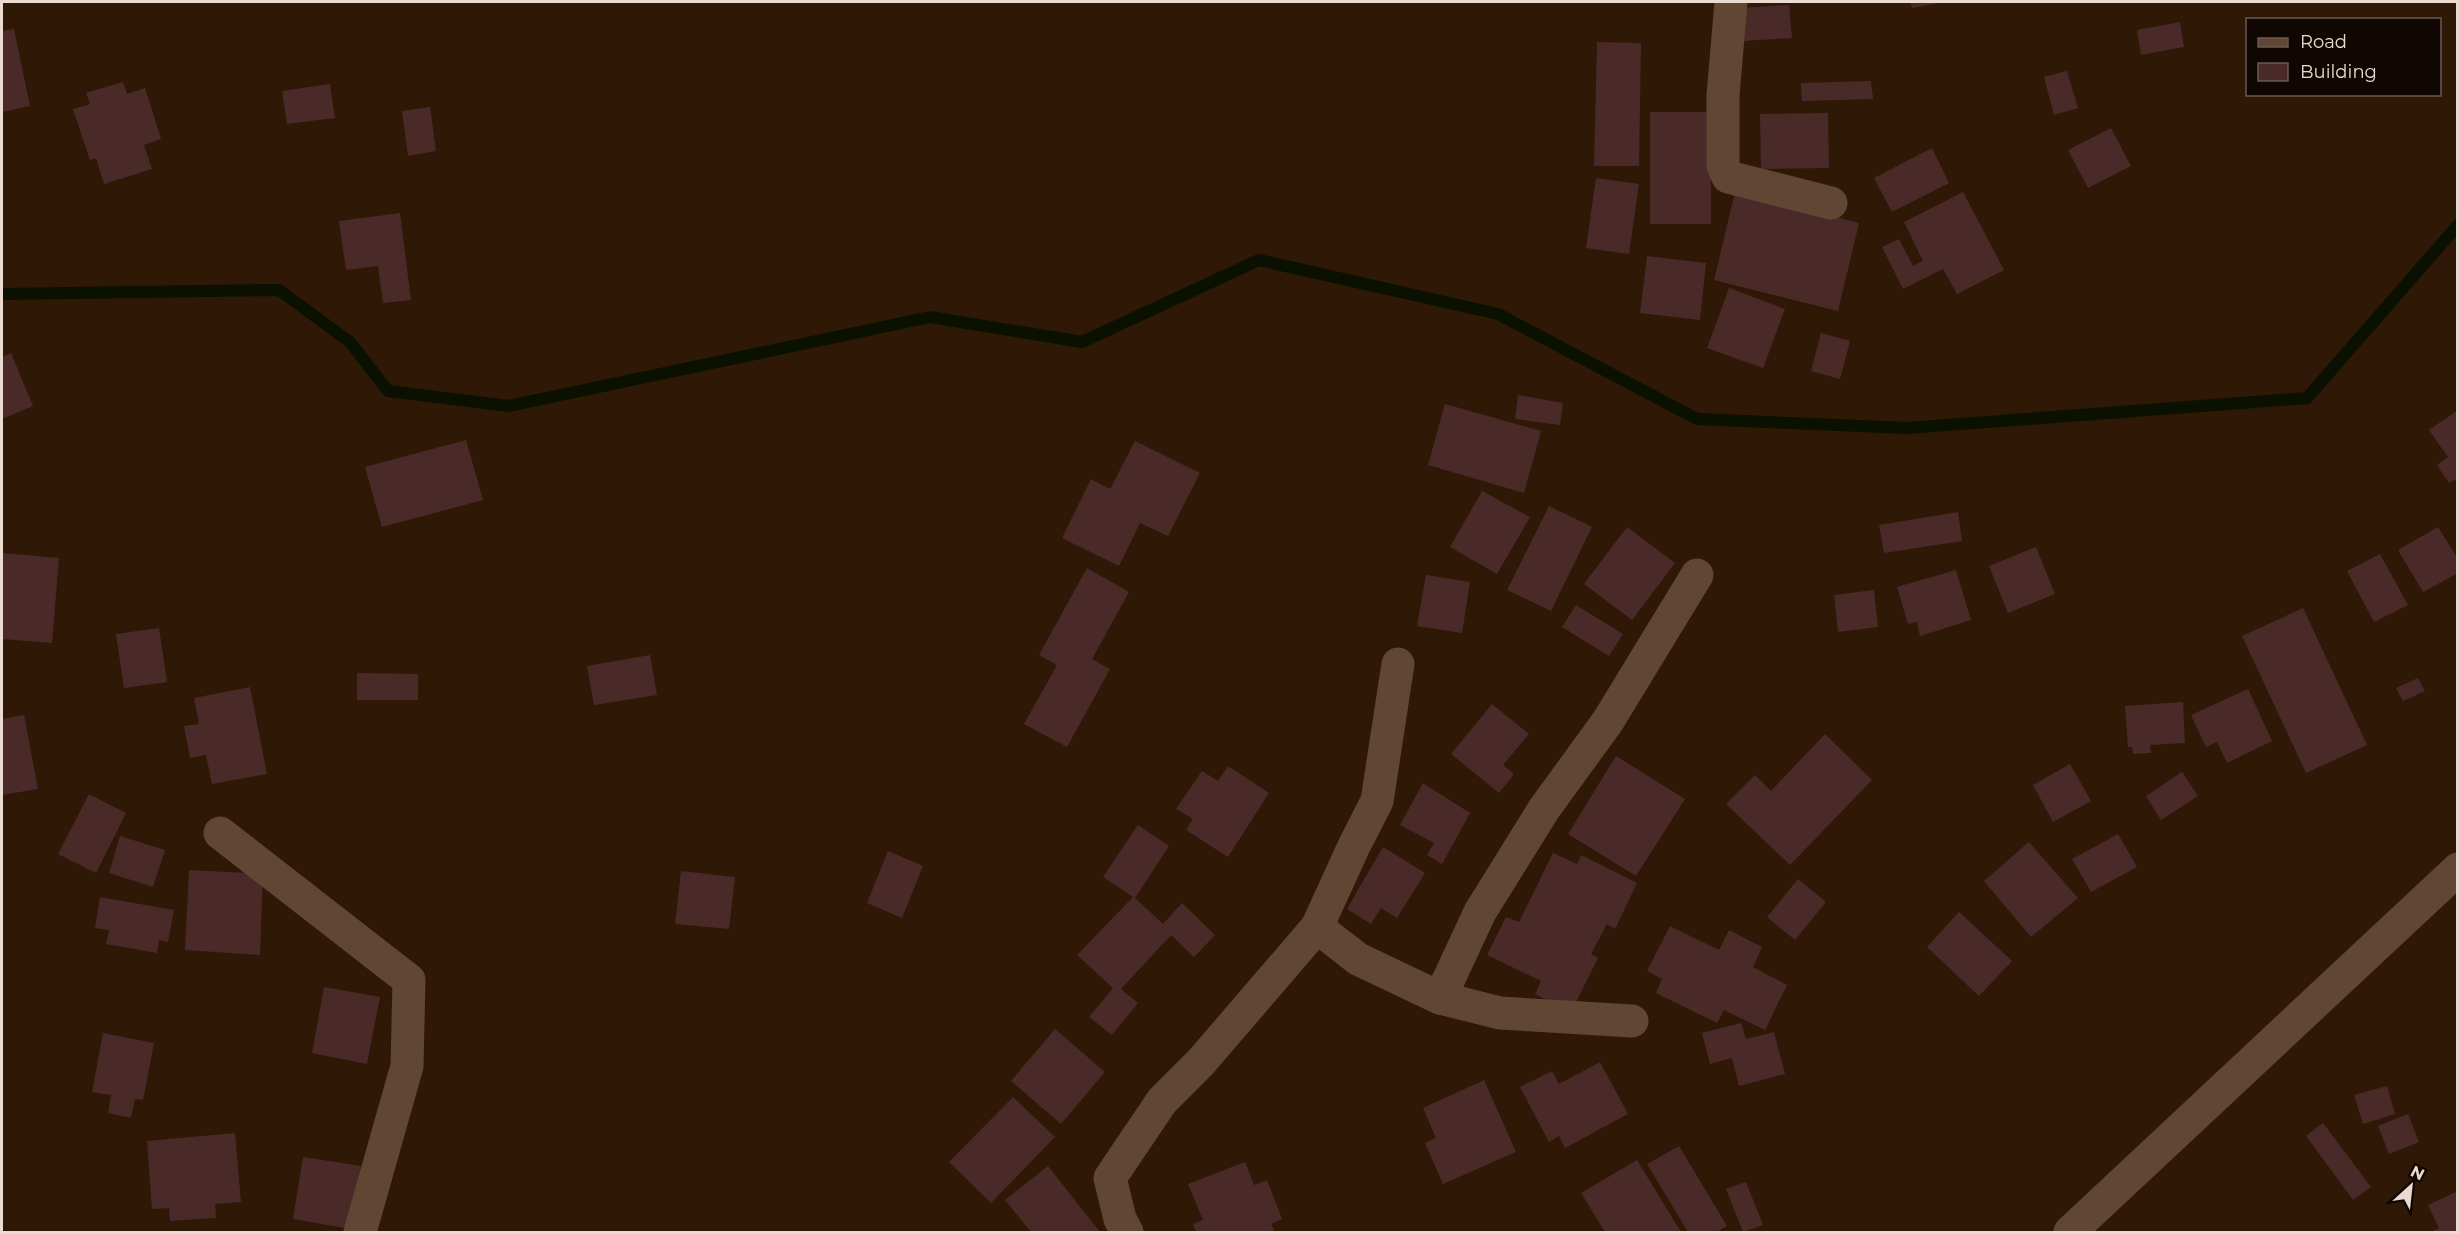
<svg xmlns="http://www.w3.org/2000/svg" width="2459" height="1234" font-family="Montserrat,sans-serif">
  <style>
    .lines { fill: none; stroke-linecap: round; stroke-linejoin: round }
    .stream { stroke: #0a1100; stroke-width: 12 }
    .building { fill: #4a2a29 }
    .minor { stroke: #624634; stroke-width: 33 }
  </style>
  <rect width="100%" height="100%" fill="#2f1806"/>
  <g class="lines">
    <!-- stream -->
    <polyline class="stream" points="2,294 279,290 350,342 388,391 509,406 930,317 1082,342 1259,260 1498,314 1697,419 1907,428 2307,398 2458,225"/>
  </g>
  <!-- building -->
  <g class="building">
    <polygon points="1910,2 1940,2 1940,3 1912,8"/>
    <polygon points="1789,5 1792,38 1743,41 1741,8"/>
    <polygon points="2180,22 2184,47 2141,55 2137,30"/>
    <polygon points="14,29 30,106 2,112 2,31"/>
    <polygon points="1597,42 1641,43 1639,166 1594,166"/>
    <polygon points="2067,71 2078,108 2054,115 2044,77"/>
    <polygon points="1871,81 1873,99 1802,101 1801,83"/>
    <polygon points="123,82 127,94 145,88 161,139 144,145 152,169 104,184 96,158 90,160 73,109 90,104 86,93"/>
    <polygon points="330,84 335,118 287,124 282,91"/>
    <polygon points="430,107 436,151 408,156 402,111"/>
    <rect x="1650" y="112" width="61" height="112"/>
    <polygon points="1828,113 1829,168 1761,169 1760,114"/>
    <polygon points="2111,128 2131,166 2088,188 2068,150"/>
    <polygon points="1932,148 1949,183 1892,212 1874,178"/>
    <polygon points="1596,178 1639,184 1629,254 1586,248"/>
    <polygon points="1735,192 1859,223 1838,311 1714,280"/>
    <polygon points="1963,192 2004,270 1957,294 1943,269 1903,289 1882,247 1899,239 1913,266 1923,261 1904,222"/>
    <polygon points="400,213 411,300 383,303 378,266 346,270 339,221"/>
    <polygon points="1647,256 1706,263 1700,320 1640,313"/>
    <polygon points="1729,288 1785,309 1763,368 1707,348"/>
    <polygon points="1821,333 1850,341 1840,379 1811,371"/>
    <polygon points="11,353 33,406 2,419 2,357"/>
    <polygon points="1518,395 1563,403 1560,425 1515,419"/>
    <polygon points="1445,404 1541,431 1524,493 1428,465"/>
    <polygon points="2458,410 2458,478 2449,483 2437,465 2448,457 2429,430"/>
    <polygon points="466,440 483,500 382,527 365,467"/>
    <polygon points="1135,441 1200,473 1168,536 1140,523 1119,566 1062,538 1091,479 1110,489"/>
    <polygon points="1482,491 1530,517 1497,574 1450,547"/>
    <polygon points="1549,506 1592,527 1551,611 1507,590"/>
    <polygon points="1958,512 1962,541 1884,553 1879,525"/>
    <polygon points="1627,527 1675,563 1632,620 1584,584"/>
    <polygon points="2438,527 2458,559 2458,573 2423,592 2398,550"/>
    <polygon points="2036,547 2055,594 2008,613 1989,566"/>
    <polygon points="2,553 59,558 52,643 2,639"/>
    <polygon points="2380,554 2408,605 2374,622 2347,571"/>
    <polygon points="1087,568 1129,592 1092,659 1110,669 1067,747 1024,724 1057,665 1039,655"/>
    <polygon points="1956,570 1971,620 1920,636 1917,622 1908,624 1897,587"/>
    <polygon points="1426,575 1470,582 1462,633 1417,626"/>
    <polygon points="1874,590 1878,627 1838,632 1834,595"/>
    <polygon points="1576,605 1623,634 1609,656 1562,627"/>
    <polygon points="2303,608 2367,745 2306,773 2242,636"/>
    <polygon points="159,628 167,682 124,688 116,634"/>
    <polygon points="650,655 657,695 594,705 587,666"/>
    <polygon points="357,673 418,674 418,700 357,700"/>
    <polygon points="2418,678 2425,691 2403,701 2396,688"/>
    <polygon points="250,687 267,774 212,784 206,755 190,758 184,726 199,724 194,698"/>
    <polygon points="2248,689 2272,741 2227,763 2217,742 2206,747 2191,715"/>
    <polygon points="2183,702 2185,743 2150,745 2151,753 2133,754 2132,747 2128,747 2125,706"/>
    <polygon points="1492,704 1529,734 1503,765 1514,774 1499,793 1451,754"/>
    <polygon points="24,715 38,789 2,795 2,719"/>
    <polygon points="1825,734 1872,780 1790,865 1726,804 1755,775 1771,791"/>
    <polygon points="1616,756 1685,799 1636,876 1568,834"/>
    <polygon points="2070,764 2091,801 2053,822 2033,785"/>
    <polygon points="1228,766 1269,793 1228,857 1186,830 1193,819 1176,809 1202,771 1218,781"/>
    <polygon points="2182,772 2198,796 2161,820 2146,796"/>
    <polygon points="1423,783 1470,813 1442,864 1427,855 1434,843 1400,825"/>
    <polygon points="89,794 126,813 96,873 58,854"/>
    <polygon points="1138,825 1169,846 1135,898 1163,924 1182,903 1215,935 1194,957 1171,935 1121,989 1138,1003 1112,1035 1089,1017 1113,988 1077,955 1133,897 1103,877"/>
    <polygon points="2118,834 2137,867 2091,892 2072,859"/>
    <polygon points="120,836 165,850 153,887 109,873"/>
    <polygon points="2029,842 2078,898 2031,937 1984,881"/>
    <polygon points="1383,847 1425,873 1397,918 1381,908 1371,924 1347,909"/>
    <polygon points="888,851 923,866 902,918 867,903"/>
    <polygon points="1553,853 1577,864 1581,855 1637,883 1615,929 1607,924 1591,954 1598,958 1571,1012 1535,994 1541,981 1487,955 1506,917 1519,922"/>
    <polygon points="189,870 263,874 260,955 185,950"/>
    <polygon points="681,871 735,877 729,929 675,924"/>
    <polygon points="1798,879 1826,902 1795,940 1767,917"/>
    <polygon points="100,897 174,910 168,942 159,940 157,953 106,944 109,930 95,928"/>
    <polygon points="1959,912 2012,961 1979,996 1927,947"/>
    <polygon points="1670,926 1719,950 1729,930 1762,947 1753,967 1787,985 1765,1030 1724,1010 1717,1023 1656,993 1662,979 1647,971"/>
    <polygon points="324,987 380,997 367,1064 312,1053"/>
    <polygon points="1741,1023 1746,1039 1774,1032 1785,1074 1739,1086 1732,1058 1710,1064 1702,1033"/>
    <polygon points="1055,1029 1105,1072 1061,1124 1011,1081"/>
    <polygon points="103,1033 154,1043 143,1100 135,1099 131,1118 108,1113 111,1095 92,1092"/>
    <polygon points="1600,1062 1628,1114 1565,1148 1559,1136 1549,1142 1520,1087 1552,1071 1559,1084"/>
    <polygon points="1484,1080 1516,1152 1443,1184 1425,1143 1436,1138 1423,1108"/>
    <polygon points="2387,1086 2395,1114 2363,1124 2354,1095"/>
    <polygon points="1013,1097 1055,1137 991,1203 949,1162"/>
    <polygon points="2408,1114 2419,1142 2389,1154 2378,1126"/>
    <polygon points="2323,1123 2371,1187 2353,1200 2306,1136"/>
    <polygon points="235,1133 241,1202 215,1204 216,1218 170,1221 169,1208 152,1209 147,1141"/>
    <polygon points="1679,1146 1727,1226 1717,1232 1688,1232 1647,1164"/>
    <polygon points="303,1157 361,1166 350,1229 293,1219"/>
    <polygon points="1637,1160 1681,1232 1605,1232 1581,1193"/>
    <polygon points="1245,1162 1254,1185 1267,1180 1282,1219 1271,1224 1275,1232 1196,1232 1193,1224 1203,1220 1188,1184"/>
    <polygon points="1048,1166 1100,1232 1031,1232 1005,1200"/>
    <polygon points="1746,1182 1763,1225 1743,1232 1726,1189"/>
    <polygon points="2458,1191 2458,1232 2431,1232 2439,1228 2428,1205"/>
  </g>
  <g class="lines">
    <!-- minor -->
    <g class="minor">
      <polyline points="1731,2 1723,95 1723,166 1728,177 1831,203"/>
      <polyline points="220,833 409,980 407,1066 360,1232"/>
      <polyline points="1317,927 1358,959 1440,998 1480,912 1544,809 1608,721 1697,575"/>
      <polyline points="1440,998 1500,1013 1632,1021"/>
      <polyline points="1127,1232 1120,1219 1110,1178 1162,1101 1201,1062 1317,927 1354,846 1377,801 1398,664"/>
      <polyline points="2070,1232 2458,869"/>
    </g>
  </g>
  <!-- border -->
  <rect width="2459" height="1234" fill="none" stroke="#ebdacf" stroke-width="6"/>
  <!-- legend -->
  <rect x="2246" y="18" width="195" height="78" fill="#100602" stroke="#685b54" stroke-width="1.5"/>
  <rect x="2258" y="38" width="30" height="9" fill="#624634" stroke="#685b54" stroke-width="1.5"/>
  <text x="2300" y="48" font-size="18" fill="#ebdacf">Road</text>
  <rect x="2258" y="63" width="30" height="18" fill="#4a2a29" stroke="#685b54" stroke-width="1.5"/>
  <text x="2300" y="78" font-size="18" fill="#ebdacf">Building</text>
  <!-- north arrow -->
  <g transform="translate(2411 1186) rotate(27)" stroke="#100602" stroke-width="4.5" paint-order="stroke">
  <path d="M0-4.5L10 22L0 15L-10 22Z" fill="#ebdacf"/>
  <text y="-9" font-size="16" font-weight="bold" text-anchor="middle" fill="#ebdacf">N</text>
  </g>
</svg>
